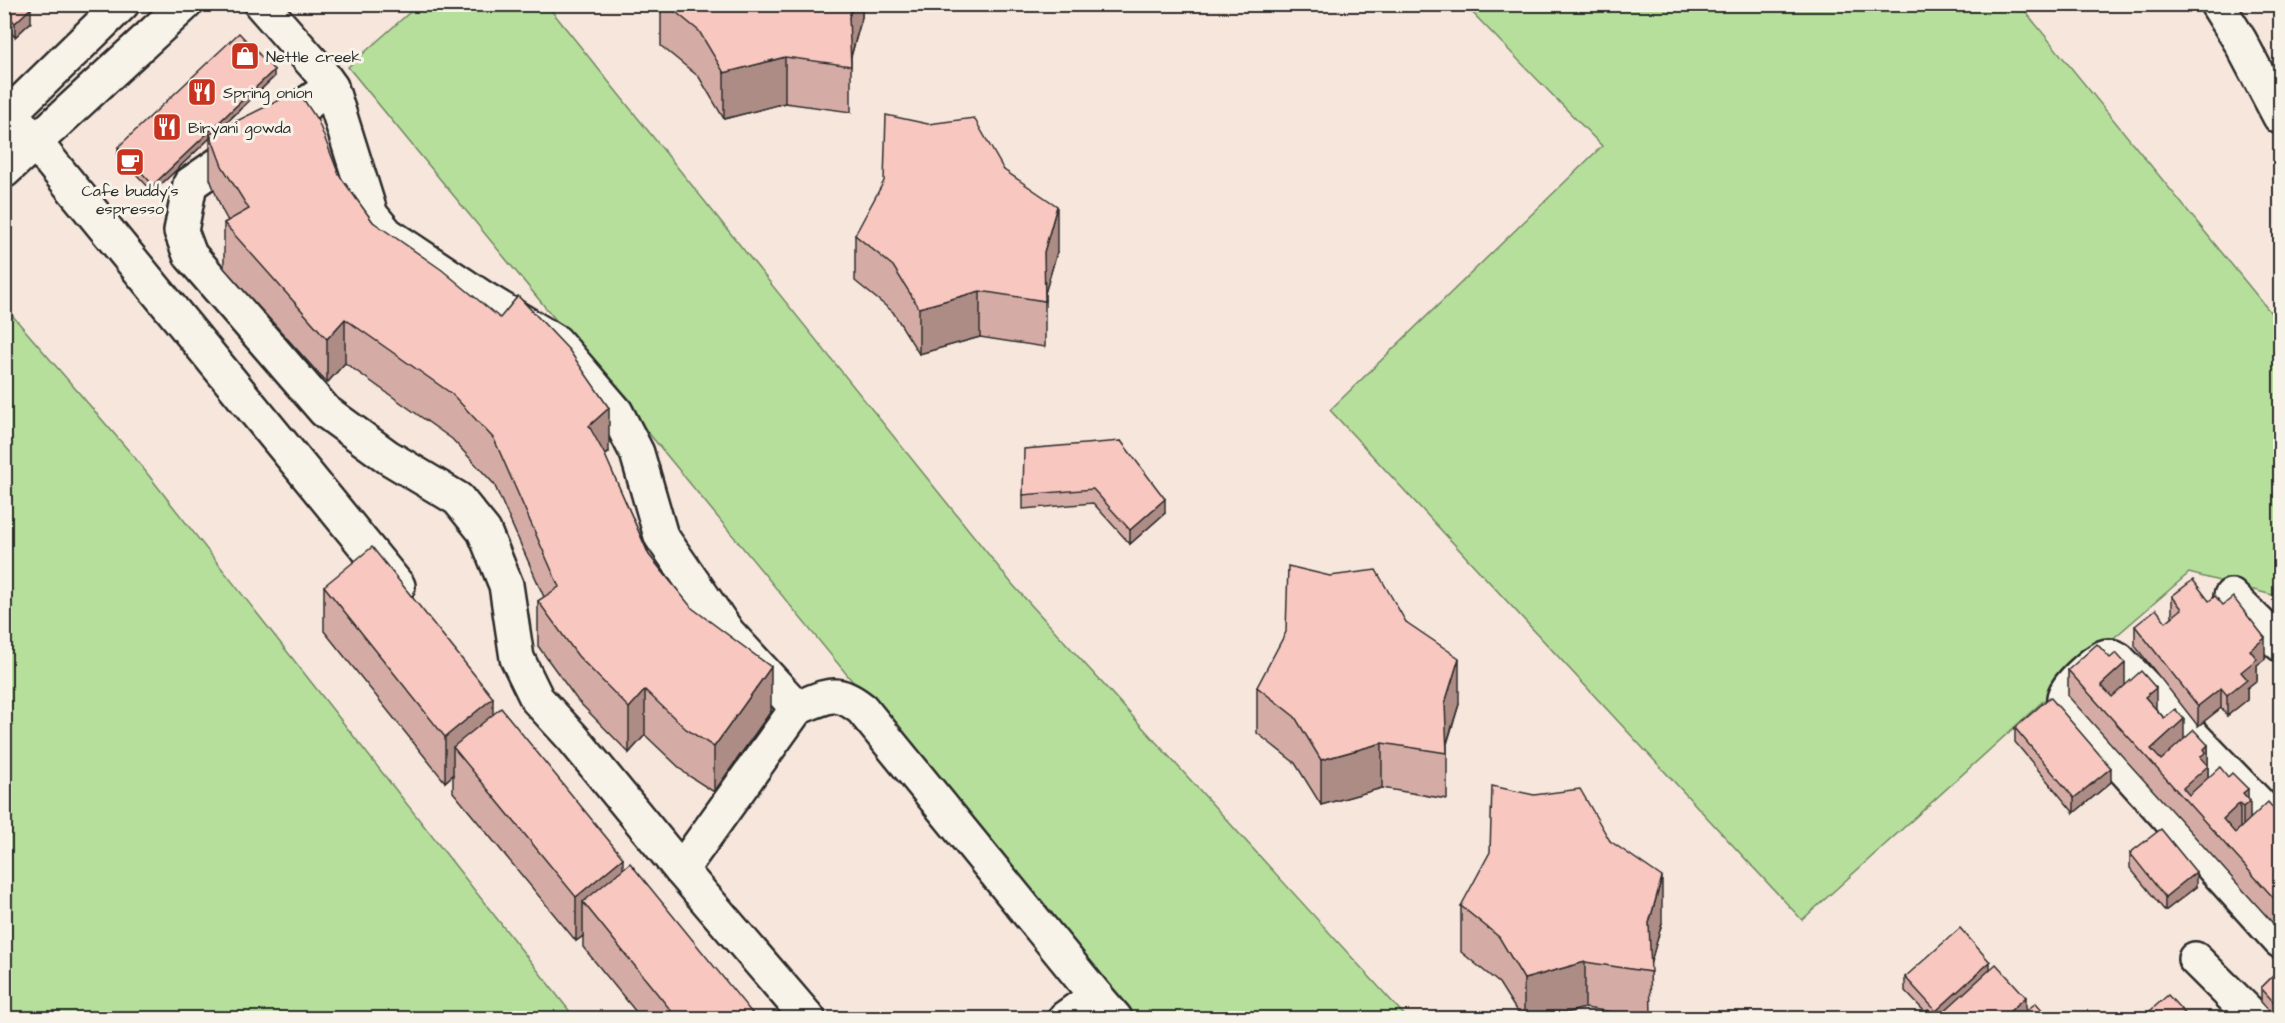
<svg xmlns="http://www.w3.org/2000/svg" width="2285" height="1023" font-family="'Architects Daughter',sans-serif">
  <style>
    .green { fill: #b6df9b; stroke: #708563; stroke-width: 1.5 }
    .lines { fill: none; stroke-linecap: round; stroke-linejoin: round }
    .minor-casing { stroke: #2b2b2b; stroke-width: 38 }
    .minor { stroke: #f7f3e8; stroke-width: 33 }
    .wall { fill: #d5aca5; stroke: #2b2b2b; stroke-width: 1.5 }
    .shaded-wall { fill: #ae8c86; stroke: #2b2b2b; stroke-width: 1.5 }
    .building { fill: #f8c8c0; stroke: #2b2b2b; stroke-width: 1.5 }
    .labels { text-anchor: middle; stroke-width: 6; stroke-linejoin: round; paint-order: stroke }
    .poi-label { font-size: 16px; fill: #2b2b2b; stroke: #f7f3e8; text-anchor: start }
  </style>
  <rect width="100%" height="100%" fill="#f7e6dc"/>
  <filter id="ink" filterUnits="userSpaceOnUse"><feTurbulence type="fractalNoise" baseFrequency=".0167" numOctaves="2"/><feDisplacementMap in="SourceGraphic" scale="12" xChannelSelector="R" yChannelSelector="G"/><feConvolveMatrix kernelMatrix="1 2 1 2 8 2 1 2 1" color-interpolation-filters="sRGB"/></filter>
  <g filter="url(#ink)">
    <!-- green -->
    <g class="green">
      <polygon points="418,5 547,5 1013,585 1407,1018 1129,1018 348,67"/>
      <polygon points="1465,5 2020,5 2280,324 2280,597 2189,573 2094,655 1802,920 1330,410 1602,146"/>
      <polygon points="5,307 135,458 575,1018 5,1018"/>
    </g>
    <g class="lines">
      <!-- minor casing -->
      <g class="minor-casing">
        <g id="minor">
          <path d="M 261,4 L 319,70 L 331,87 L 371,215 L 387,234 L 483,298 L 556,342 L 573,362 L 616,412 L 637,453 L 661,536 L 728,633 L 797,708 C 826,697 835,687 862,709 L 1096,996 L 1065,1018"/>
          <polyline points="2217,4 2240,41 2280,117"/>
          <polyline points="331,87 190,184 181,231 190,255 325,411 388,457 458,499 484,531 506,585 517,658 537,699 572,737 681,870 808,1018"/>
          <polyline points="11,113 398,586"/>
          <polyline points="4,119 122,4"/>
          <polyline points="4,171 185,4"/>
          <polyline points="2231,596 2280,644"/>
          <path d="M 2280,826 L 2118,659 C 2113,656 2109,655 2104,657 C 2093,662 2065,687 2064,698 L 2070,709 L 2280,941"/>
          <polyline points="681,870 797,708"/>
          <polyline points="2195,959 2254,1018"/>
          <polyline points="1096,996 1115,1018"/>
        </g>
      </g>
      <!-- minor -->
      <use href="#minor" class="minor"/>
    </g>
    <!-- wall -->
    <g class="wall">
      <polygon points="4,4 31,22 15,37 4,26"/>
      <polygon points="661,4 862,4 862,17 851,57 851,112 785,103 724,119 699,77 661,46"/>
      <polygon points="274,77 219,130 339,175 373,222 609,452 605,456 649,555 771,711 714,792 686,774 645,735 629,753 578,701 538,646 538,601 544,597 494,484 452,439 345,363 327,383 224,268 224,223 228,221 222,210 210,179 210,138 153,192 118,155 118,147"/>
      <polygon points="1004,170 1057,252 1045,292 1045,347 980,337 919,354 893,312 855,281 855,235"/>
      <polygon points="1121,441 1165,513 1130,544 1093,503 1023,509 1023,495"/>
      <polygon points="324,586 493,714 623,869 752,1018 641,1018 583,947 583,936 576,941 453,792 453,775 445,782 324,631"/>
      <polygon points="2172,596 2209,601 2265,659 2257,665 2257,680 2247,688 2247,700 2227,716 2221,708 2198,726 2135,646 2135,626 2166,622 2172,617"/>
      <polygon points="1406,622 1459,704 1447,744 1447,799 1382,788 1321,805 1295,763 1257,733 1257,687"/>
      <polygon points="2068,670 2125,685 2156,709 2184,739 2208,745 2208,778 2248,798 2250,819 2280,816 2280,931 2068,696"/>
      <polygon points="2015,728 2111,782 2074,813 2015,742"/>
      <polygon points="1610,841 1662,923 1650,964 1651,1018 1585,1008 1547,1018 1521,1018 1499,983 1461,952 1461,906"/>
      <polygon points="2130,853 2196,887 2165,911 2130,868"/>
      <polygon points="1990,969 2026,1011 2049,1018 1918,1018 1925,1012 1905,991 1905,977"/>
      <polygon points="2280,969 2280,1018 2276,1018 2261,1002 2261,988"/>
    </g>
    <!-- shaded-wall -->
    <g class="shaded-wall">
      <polygon points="853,4 862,4 862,17 849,63 849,17"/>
      <polygon points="31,8 31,22 15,37 15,23"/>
      <polygon points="785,57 785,103 724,119 724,73"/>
      <polygon points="274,70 274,77 211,137 210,134 210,138 153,192 153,185"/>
      <polygon points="1057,206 1057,252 1044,297 1044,252"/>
      <polygon points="980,291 980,337 919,354 919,308"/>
      <polygon points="345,319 345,363 327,383 327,339"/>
      <polygon points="609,408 609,452 589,471 589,426"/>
      <polygon points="1165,499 1165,513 1130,544 1130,530"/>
      <polygon points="2265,638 2265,659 2257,665 2257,680 2247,688 2247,700 2227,716 2227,695 2241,672 2250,650"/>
      <polygon points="1459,658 1459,704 1445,749 1445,703"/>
      <polygon points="2125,663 2125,689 2103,709 2101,685"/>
      <polygon points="771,667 771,711 714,792 714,747"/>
      <polygon points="2156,688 2156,714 2145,697"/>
      <polygon points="2221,688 2221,708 2198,726 2198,706"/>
      <polygon points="645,690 645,735 629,753 629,708"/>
      <polygon points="493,698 493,743 453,747 453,775 445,782 445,737"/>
      <polygon points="2184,719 2184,745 2158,769 2151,749"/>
      <polygon points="1382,743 1382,788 1321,805 1321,760"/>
      <polygon points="2208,745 2208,792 2192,806 2183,788 2204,749"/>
      <polygon points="2111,768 2111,782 2074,813 2074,798"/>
      <polygon points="2248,789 2248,803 2250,801 2250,827 2243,833 2243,793"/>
      <polygon points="2240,803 2240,829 2225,843 2223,819"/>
      <polygon points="623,858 623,902 583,902 583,936 576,941 576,897"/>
      <polygon points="2196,872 2196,887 2165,911 2165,897"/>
      <polygon points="1662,877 1662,923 1649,969 1649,923"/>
      <polygon points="1585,962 1585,1008 1547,1018 1524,1018 1524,979"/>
      <polygon points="1990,962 1990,976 1940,1015 1940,1018 1936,1018 1936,1011"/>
      <polygon points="2026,997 2026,1011 2017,1018 2002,1018"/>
      <polygon points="752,1013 752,1018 745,1018"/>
    </g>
    <!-- building -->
    <g class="building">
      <polygon points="4,4 28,4 31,8 15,23 4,11"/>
      <polygon points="666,4 853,4 849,17 851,66 785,57 724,73 699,31"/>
      <polygon points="239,33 274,70 153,185 118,147"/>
      <polygon points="298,91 318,121 339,175 373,222 442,270 500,318 518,296 569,350 609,408 589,426 605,455 649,555 692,608 771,667 714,747 686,729 645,690 629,708 578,656 538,601 559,587 494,439 452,394 345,319 327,339 224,223 249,209 222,166 210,134"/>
      <polygon points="886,115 928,124 974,118 1004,170 1057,206 1044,252 1045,301 980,291 919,308 893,266 855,235 884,181"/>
      <polygon points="1121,441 1165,499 1130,530 1093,489 1023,495 1024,449"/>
      <polygon points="372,547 493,698 445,737 324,586"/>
      <polygon points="1288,566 1330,576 1376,570 1406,622 1459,658 1445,703 1447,753 1382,743 1321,760 1295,717 1257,687 1286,632"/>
      <polygon points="2193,580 2209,601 2215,596 2223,605 2233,597 2265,638 2250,650 2257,659 2241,672 2247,679 2227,695 2221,688 2198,706 2135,626 2156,609 2166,622 2182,609 2172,596"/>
      <polygon points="2097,644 2110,658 2116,653 2125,663 2101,685 2112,697 2141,671 2156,688 2145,697 2164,718 2175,709 2184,719 2151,749 2161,760 2194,730 2208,745 2204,749 2206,752 2200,757 2208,766 2183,788 2189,795 2220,767 2228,777 2232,773 2248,789 2243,793 2250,801 2243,807 2240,803 2223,819 2235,833 2268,802 2280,816 2280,818 2277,821 2280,825 2280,905 2068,670"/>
      <polygon points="2050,697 2111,768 2074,798 2015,728"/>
      <polygon points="501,708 623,858 576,897 453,747"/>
      <polygon points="1492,786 1534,795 1580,789 1610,841 1662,877 1649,923 1651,972 1585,962 1524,979 1499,937 1461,906 1490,852"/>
      <polygon points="2161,829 2196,872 2165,897 2130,853"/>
      <polygon points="630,863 752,1013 745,1018 677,1018 583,902"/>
      <polygon points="1960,928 1990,962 1936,1011 1905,977"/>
      <polygon points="1996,964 2026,997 2002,1018 1943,1018 1940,1015"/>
      <polygon points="2280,969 2280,1009 2261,988"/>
      <polygon points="2168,995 2189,1018 2142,1018"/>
      <polygon points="2036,1003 2049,1018 2017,1018"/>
      <polygon points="1928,1010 1936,1018 1918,1018"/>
    </g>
  </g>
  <!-- icons -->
  <defs>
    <g id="shop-square" transform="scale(1.5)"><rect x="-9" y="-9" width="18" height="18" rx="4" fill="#c8321e" stroke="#f7f3e8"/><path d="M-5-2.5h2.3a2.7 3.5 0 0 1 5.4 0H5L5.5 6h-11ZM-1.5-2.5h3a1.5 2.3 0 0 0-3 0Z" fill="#fff"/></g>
    <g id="restaurant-square" transform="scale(1.5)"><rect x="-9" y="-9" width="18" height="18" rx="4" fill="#c8321e" stroke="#f7f3e8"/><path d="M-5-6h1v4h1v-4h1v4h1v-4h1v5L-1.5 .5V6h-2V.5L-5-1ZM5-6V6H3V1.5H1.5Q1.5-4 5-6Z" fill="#fff"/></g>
    <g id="cafe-square" transform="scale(1.5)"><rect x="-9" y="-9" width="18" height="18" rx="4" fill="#c8321e" stroke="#f7f3e8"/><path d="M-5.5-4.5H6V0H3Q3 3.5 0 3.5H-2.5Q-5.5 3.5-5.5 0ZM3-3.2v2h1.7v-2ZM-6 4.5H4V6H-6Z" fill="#fff"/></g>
  </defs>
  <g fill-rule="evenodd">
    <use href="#shop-square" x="245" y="56"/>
    <use href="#restaurant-square" x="202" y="92"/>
    <use href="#restaurant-square" x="167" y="127"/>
    <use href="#cafe-square" x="130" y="162"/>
  </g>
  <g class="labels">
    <!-- poi labels -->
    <g class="poi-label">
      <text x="266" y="62">Nettle creek</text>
      <text x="223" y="98">Spring onion</text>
      <text x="188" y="133">Biryani gowda</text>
      <text x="130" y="196" text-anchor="middle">Cafe buddy’s<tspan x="130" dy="18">espresso</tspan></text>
    </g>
  </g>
  <!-- margin -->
  <rect width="2285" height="1023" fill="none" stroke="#f7f3e8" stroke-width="24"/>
  <rect x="12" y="12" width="2261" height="999" fill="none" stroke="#2b2b2b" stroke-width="2" filter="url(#ink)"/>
</svg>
